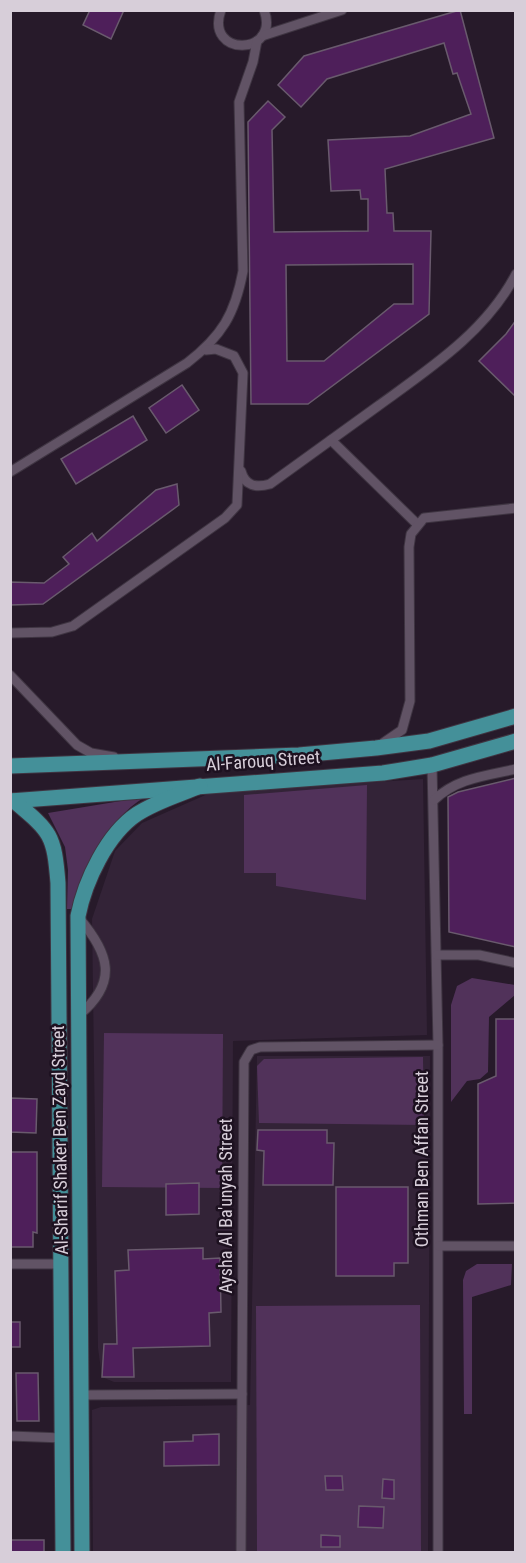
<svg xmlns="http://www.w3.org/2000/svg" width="526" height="1563" font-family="'Roboto Condensed',sans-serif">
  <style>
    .built { fill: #332337 }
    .green { fill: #51325a }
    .building { fill: #4e1f5a; stroke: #695a6d; stroke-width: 1.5; fill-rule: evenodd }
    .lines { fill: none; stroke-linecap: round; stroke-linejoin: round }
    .street-casing { stroke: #3f3542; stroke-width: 11 }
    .primary-casing { stroke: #3f3542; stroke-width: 17 }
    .street { stroke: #615365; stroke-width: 9 }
    .primary { stroke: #449099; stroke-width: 15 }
    .labels { text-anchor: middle; stroke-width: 5; stroke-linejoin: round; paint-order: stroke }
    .street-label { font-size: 18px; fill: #d7ced9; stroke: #1d1120 }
  </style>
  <rect width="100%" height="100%" fill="#271a2a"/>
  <!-- built -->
  <g class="built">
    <polygon points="423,779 427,1035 233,1041 231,1382 114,1382 102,1377 98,1348 92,919 115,851 142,823 210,793"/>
    <polygon points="257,1056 430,1056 428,1552 93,1552 92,1410 101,1407 250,1405"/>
  </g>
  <!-- green -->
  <g class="green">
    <polygon points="367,785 366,900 276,886 276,873 244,873 244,795"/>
    <path d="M 145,797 C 104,821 91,867 74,909 L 67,909 L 68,870 L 65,847 L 48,813 Z"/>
    <polygon points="472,978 515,985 515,995 489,1017 488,1072 480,1079 467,1081 451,1102 451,1005 457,986"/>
    <polygon points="104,1033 223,1034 222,1188 102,1187"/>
    <polygon points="423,1057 424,1125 259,1123 257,1066 264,1059"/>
    <polygon points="477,1264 512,1264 511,1285 472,1297 472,1414 464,1414 463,1280 466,1271"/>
    <polygon points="420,1305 421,1552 257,1552 256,1306"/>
  </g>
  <!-- building -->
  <g class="building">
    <polygon points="90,10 124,10 111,39 83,25"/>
    <path d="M 460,10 L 494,138 L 385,169 L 387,213 L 393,213 L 394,231 L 431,231 L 429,314 L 308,404 L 251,404 L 248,122 L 268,101 L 285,117 L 272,130 L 274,232 L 368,231 L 368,199 L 361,199 L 360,190 L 331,191 L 328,140 L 410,136 L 471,114 L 457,73 L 453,74 L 444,43 L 327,79 L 301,107 L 278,85 L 304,56 ZM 413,264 L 413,304 L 394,304 L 324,361 L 287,361 L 286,265 Z"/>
    <polygon points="516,320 516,397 479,361 506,334"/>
    <polygon points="182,385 199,410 166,433 149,408"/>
    <polygon points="133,416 147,440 76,484 61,459"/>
    <polygon points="177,484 179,505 43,604 10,605 10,582 44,583 69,564 63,557 92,533 97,541 156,490"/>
    <polygon points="516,778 516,947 449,932 448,797 458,792"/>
    <polygon points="496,1019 516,1019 516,1203 478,1204 478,1084 496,1076"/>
    <polygon points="10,1098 37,1099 36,1133 10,1132"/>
    <polygon points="258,1130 327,1130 327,1143 334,1143 333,1185 263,1185 264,1151 257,1150"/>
    <polygon points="10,1152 37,1152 37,1233 33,1232 33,1247 10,1247"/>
    <polygon points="199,1183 199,1214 166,1215 166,1184"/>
    <polygon points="336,1187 408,1187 408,1263 394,1263 394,1276 336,1276"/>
    <polygon points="203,1248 203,1259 220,1258 221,1312 209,1313 210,1346 133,1348 134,1377 102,1377 104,1344 117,1344 115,1271 129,1270 128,1250"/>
    <rect x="10" y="1322" width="10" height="25"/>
    <polygon points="16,1373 38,1373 39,1421 17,1421"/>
    <polygon points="219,1434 219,1465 164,1466 164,1442 193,1441 193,1435"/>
    <polygon points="325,1476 342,1476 343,1490 326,1490"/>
    <polygon points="383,1479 394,1480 394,1499 382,1498"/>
    <polygon points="359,1506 384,1507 383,1528 358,1527"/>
    <polygon points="321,1535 340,1536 340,1547 321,1547"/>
    <rect x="10" y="1540" width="34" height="12"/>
  </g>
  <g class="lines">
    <!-- street casing -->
    <g class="street-casing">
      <g id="street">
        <path d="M 221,10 C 204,58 281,56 264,10"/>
        <polyline points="262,36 342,10"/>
        <polyline points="331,440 417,524"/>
        <path d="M 241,471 C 245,486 256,488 270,484 C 306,458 342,432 378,406 C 429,369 486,332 516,274"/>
        <path d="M 10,472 L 187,363 C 222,336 235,314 243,271 L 239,102 L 253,62 L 257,41"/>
        <polyline points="10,633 52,632 73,626 225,518 237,505 243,373 234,356 216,349 206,350"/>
        <polyline points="10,675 77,745 91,753 114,757"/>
        <polyline points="383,743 402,730 410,701 409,547 411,534 424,518 516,508"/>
        <polyline points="432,765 438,1045 438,1552"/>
        <path d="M 434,800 C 457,778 485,776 516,769"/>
        <polyline points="437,955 479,955 516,963"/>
        <path d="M 79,1015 C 119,982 109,953 79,918"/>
        <polyline points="439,1246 516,1246"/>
        <polyline points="10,1264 61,1264"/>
        <polyline points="82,1395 242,1394"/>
        <polyline points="10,1436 63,1438"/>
        <polyline points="241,1552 244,1062 251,1050 260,1047 438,1045"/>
      </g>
    </g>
    <!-- primary casing -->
    <g class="primary-casing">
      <g id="primary">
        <polyline points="10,766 299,755 376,748 429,741 516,716"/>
        <polyline points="10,801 383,773 432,765 516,741"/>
        <path d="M 14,801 C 51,832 54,834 58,883 L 63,1552"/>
        <path d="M 82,1552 L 78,916 C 85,881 107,834 137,814 C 157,801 179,795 200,786"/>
      </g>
    </g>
    <!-- street -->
    <use href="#street" class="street"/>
    <!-- primary -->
    <use href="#primary" class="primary"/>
  </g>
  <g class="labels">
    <!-- street labels -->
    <g class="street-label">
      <text transform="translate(263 761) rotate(-4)" y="6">Al-Farouq Street</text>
      <text transform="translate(60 1140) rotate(-91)" y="6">Al-Sharif Shaker Ben Zayd Street</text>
      <text transform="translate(422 1159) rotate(-90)" y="6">Othman Ben Affan Street</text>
      <text transform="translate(226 1206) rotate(-90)" y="6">Aysha Al Ba'unyah Street</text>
    </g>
  </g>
  <!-- border -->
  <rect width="526" height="1563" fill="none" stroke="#d7ced9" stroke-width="24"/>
</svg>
